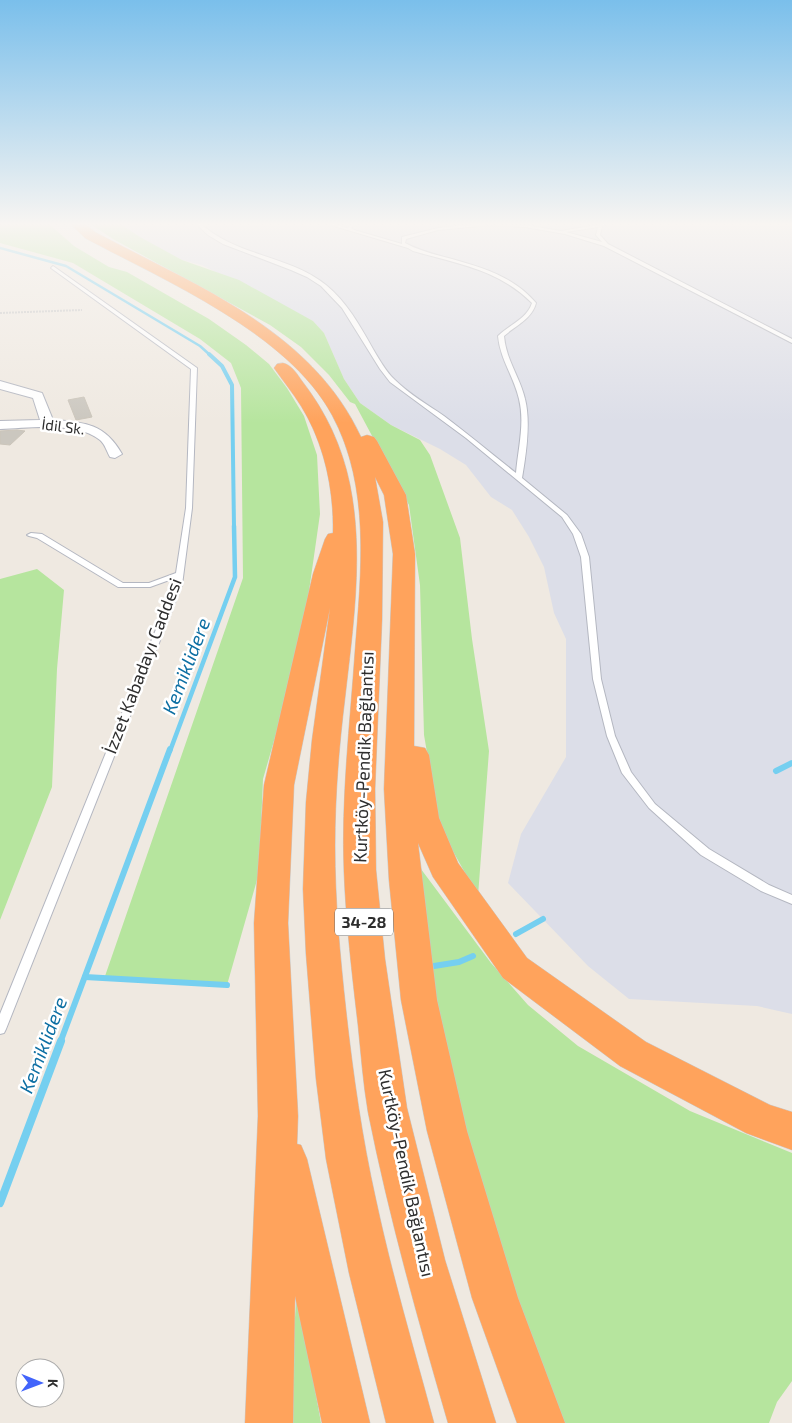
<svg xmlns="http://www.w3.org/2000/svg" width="792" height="1423" font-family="'Exo 2',sans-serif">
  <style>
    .airport { fill: #dcdee8 }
    .green { fill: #b6e59e }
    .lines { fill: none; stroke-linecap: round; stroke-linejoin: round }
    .stream-far4 { stroke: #75cff0; stroke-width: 2.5 }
    .stream-far3 { stroke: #75cff0; stroke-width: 4 }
    .stream-far2 { stroke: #75cff0; stroke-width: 4.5 }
    .stream-far1 { stroke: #75cff0; stroke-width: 6 }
    .stream { stroke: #75cff0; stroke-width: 8 }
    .building { fill: #cbc7bf; stroke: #cbc5ba }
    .lane-casing { stroke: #b4b7c1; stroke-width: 2 }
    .street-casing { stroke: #b4b7c1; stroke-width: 2 }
    .highway-casing { stroke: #c9c9c9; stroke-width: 1 }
    .path { stroke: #c9c9c9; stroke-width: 2; stroke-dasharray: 2 1; stroke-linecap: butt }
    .lane { fill: #fff; fill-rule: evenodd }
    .street { fill: #fff; fill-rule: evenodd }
    .highway { fill: #ffa35c; fill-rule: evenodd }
    .labels { text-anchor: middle; stroke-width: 5; stroke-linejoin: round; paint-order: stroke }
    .far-street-label { font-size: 15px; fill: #2e2e2e; stroke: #fff }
    .shield { fill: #fff; stroke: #6d6d6d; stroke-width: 1 }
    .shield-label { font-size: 16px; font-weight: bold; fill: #2e2e2e }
    .street-label { font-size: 18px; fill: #2e2e2e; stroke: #fff }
    .water-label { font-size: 19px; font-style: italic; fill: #0d6fa3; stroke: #fff }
  </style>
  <rect width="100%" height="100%" fill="#efe9e1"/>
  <!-- airport -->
  <polygon class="airport" points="119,223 792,223 792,1014 757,1006 629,999 588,966 508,883 521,834 566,757 566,639 554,613 544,567 529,537 512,510 491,497 466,465 440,449 391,425 360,403 344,379 324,333 313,321 202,265 182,260 140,238"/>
  <!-- green -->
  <g class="green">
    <polygon points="0,223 48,223 74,246 109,267 127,272 209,319 246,345 269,364 287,388 304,416 317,455 320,514 301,647 263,779 259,873 227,985 104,979 243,578 241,388 231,363 200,339 73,263 0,243"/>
    <polygon points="89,223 119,223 140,237 182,260 239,280 313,321 324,333 344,379 360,403 391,425 420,440 430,455 460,538 472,639 489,751 478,896 440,828 424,735 420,585 409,505 355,404 350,402 329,375 301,347 270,325 113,239"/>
    <polygon points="37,569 64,590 57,669 52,787 0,920 0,579"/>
    <polygon points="415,861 491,963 528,1005 578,1046 690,1111 792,1153 792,1381 777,1402 769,1423 561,1423 527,1330 458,1114 430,978"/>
    <polygon points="297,1291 321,1423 287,1423"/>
  </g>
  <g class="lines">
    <!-- stream-far4 -->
    <polyline class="stream-far4" points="0,248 66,266 200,346 210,355"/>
    <!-- stream-far3 -->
    <polyline class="stream-far3" points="209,354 222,366 232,385 234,527"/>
    <!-- stream-far2 -->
    <polyline class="stream-far2" points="170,751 235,577 234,526"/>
    <!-- stream-far1 -->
    <g class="stream-far1">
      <polyline points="776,771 792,763"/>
      <polyline points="516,934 543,919"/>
      <polyline points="434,966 459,962 473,956"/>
      <polyline points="85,977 227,985"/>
      <polyline points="60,1043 170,749"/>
    </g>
    <!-- stream -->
    <polyline class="stream" points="0,1203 61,1041"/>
  </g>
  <!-- building -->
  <g class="building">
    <polygon points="84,397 92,417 76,420 68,400"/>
    <polygon points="0,431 17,430 25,431 10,445 0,444"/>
  </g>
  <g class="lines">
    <!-- lane casing -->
    <g class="lane-casing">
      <g id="lane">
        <path d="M 195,223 L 200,223 C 237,257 289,255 326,285 C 347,302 360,326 373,349 C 379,359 386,372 395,380 C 409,394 428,405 444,416 C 469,435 492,454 516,473 C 518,449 525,423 519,399 C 514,377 500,359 498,336 C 509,325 527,319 532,303 C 498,269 458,264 413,251 L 408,248 L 324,223 L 332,223 L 347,228 L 351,224 L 363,223 L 353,226 L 351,228 L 354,230 L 402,244 L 402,237 L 438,228 L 473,224 L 525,225 L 561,231 L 608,223 L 602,226 L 600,235 L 608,244 L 792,339 L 792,343 L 790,342 L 604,246 L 565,234 L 525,227 L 490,225 L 438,230 L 406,239 L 405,243 C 420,251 436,255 452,259 C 484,268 514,277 536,303 C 532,319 515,326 504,336 C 506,360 520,377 525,399 C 531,422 526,455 522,478 L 567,515 L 581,534 L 589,557 L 601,679 L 615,736 L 631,772 L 655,804 L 709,849 L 769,885 L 792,895 L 792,904 L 761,891 L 701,855 L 649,808 L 622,773 L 607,736 L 593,679 L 581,557 L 573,534 L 562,517 L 466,438 L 390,382 L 380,369 L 342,308 L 321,286 L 307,277 L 291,270 L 223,244 L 208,235 ZM 598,227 L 596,235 L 602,242 L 566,232 Z"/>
        <polygon points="53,266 197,368 192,508 182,585 6,1029 4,1033 0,1034 0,1014 174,585 175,578 150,587 118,587 37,538 29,536 27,535 31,533 42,534 123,583 149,583 176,573 186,508 191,369 51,268"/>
      </g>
    </g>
    <!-- street casing -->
    <g class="street-casing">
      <path id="street" d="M 0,381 L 42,393 L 53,420 C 85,422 105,424 122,454 L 115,458 L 110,457 C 107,452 105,444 100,440 C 77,421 28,428 0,429 L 0,421 L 40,420 L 33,398 L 0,389 Z"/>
    </g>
    <!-- highway casing -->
    <g class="highway-casing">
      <g id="highway">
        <path d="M 70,223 L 84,223 L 95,232 C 194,285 311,329 361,437 L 367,435 L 374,437 L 377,441 L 406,495 L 415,554 L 414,746 L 425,748 L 429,755 L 439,818 L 458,863 L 527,958 L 646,1042 L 770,1105 L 792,1112 L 792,1150 L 746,1133 L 620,1066 L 503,978 L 433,877 L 418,843 L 437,1000 L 467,1131 L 518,1298 L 565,1423 L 517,1423 L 472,1298 L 427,1131 L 401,1000 L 389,880 L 384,789 L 393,554 L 384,495 L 375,477 L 383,522 L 382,620 L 375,789 L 376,870 L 385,959 L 407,1108 L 445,1260 L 496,1423 L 448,1423 C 418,1320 389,1217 368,1112 C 363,1083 361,1054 358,1025 C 352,974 346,923 344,872 C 341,798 350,724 355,651 C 361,573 371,487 332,415 C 288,333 165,281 85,238 Z"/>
        <path d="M 283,363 C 292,365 297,374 302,381 C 326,412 342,446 350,485 C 364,554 353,628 345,698 C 339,747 335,796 335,846 C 335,901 340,955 346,1010 C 353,1074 362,1137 376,1200 C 392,1275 414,1349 434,1423 L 386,1423 L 349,1273 L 326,1159 L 316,1079 L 306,954 L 303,889 L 306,802 L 312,740 L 330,608 L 294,785 L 288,923 L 298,1116 L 297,1144 L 301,1145 L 307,1159 L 370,1423 L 322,1423 L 295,1296 L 293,1423 L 245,1423 L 258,1116 L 254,923 L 264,785 L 313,574 L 325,539 L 328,534 L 333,533 C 334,489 324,443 301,406 C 293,393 283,381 274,368 L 277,364 Z"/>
      </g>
    </g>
    <!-- path -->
    <polyline class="path" points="0,313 82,310"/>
    <!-- lane -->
    <use href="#lane" class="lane"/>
    <!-- street -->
    <use href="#street" class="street"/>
    <!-- highway -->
    <use href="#highway" class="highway"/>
  </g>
  <!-- sky -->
  <linearGradient id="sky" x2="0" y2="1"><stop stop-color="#7abfeb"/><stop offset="0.53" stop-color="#f8f5f2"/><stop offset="1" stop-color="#f8f5f2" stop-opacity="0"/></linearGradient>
  <rect width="792" height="423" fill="url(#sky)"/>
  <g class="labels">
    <!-- far-street labels -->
    <g class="far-street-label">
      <text transform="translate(63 427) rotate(7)" y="5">İdil Sk.</text>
    </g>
    <!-- shield labels -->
    <rect class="shield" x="335" y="908.5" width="58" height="27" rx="4"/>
    <g class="shield-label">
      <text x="364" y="928">34-28</text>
    </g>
    <!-- street labels -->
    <g class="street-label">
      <text transform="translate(143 666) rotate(-69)" y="6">İzzet Kabadayı Caddesi</text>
      <text transform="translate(364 757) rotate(-88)" y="6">Kurtköy-Pendik Bağlantısı</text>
      <text transform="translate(406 1173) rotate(78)" y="6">Kurtköy-Pendik Bağlantısı</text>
    </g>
    <!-- water labels -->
    <g class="water-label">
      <text transform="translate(186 666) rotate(-69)" y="7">Kemiklidere</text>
      <text transform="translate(43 1045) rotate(-69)" y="7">Kemiklidere</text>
    </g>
  </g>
  <!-- north arrow -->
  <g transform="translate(40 1383) rotate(91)"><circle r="24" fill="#ffffff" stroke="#ababab"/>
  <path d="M0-4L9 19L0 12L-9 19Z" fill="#4264fb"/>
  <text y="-8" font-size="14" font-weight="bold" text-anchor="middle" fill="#2e2e2e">K</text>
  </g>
</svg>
